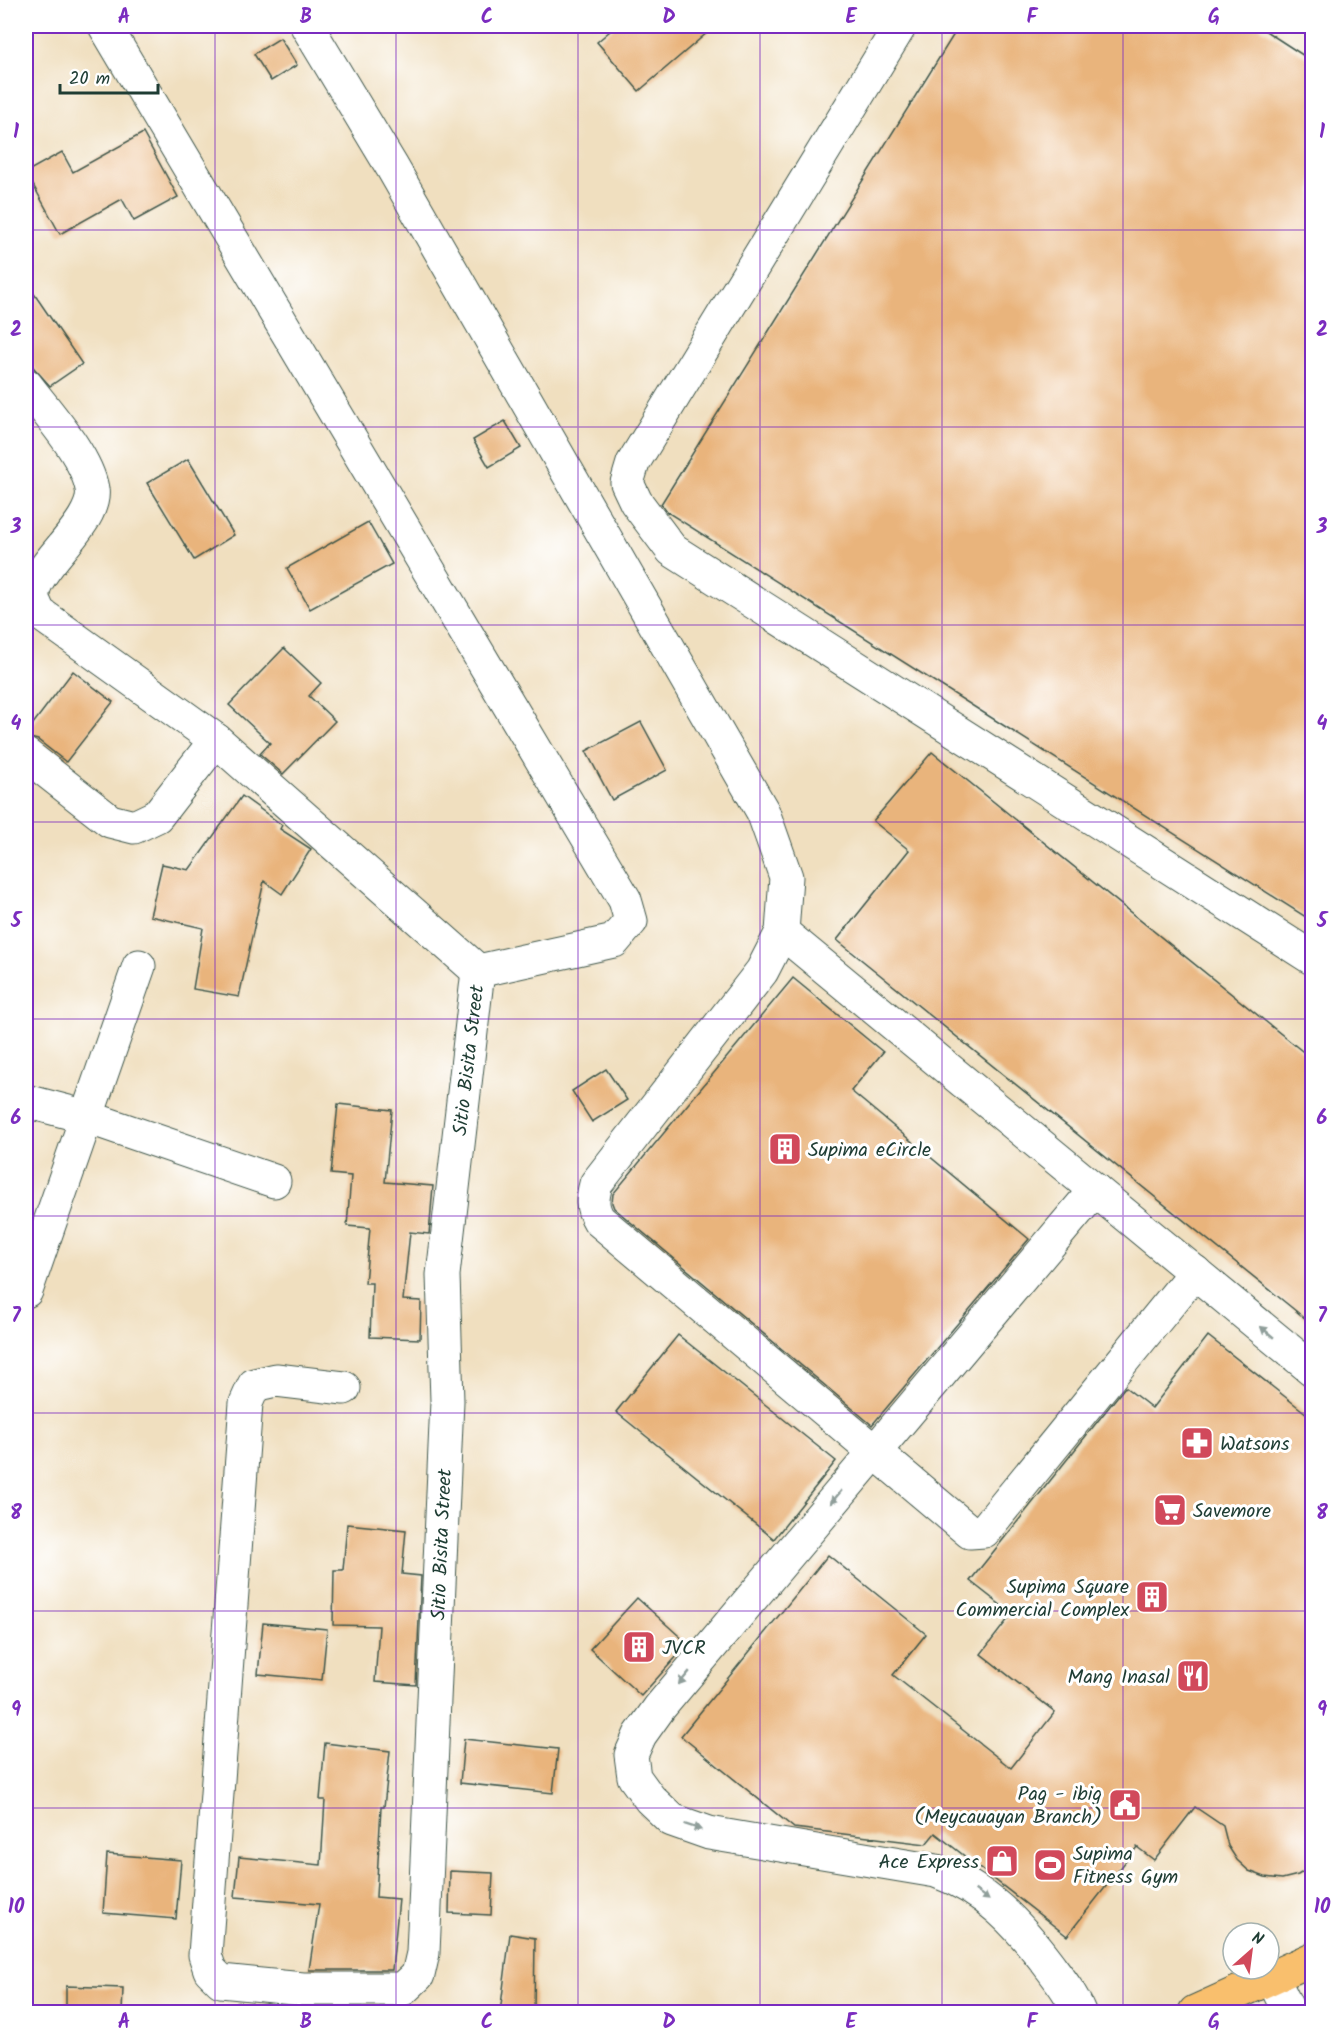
<svg xmlns="http://www.w3.org/2000/svg" width="1338" height="2038" font-family="Kalam,sans-serif">
  <style>
    .building { fill: #e9b47b }
    .lines { fill: none; stroke-linecap: round; stroke-linejoin: round }
    .minor-casing { stroke: #3e5549; stroke-width: 35 }
    .major-casing { stroke: #3e5549; stroke-width: 35 }
    .minor { stroke: #fff; stroke-width: 33 }
    .major { stroke: #f9bf6d; stroke-width: 33 }
    .oneway { fill: #8f9e9a }
    .grid { fill: none; stroke: #7b2cbf; stroke-width: 1.5; stroke-opacity: 0.55 }
    .labels { text-anchor: middle; stroke-width: 6; stroke-linejoin: round; paint-order: stroke }
    .street-label { font-size: 20px; fill: #1f3d34; stroke: #fff }
    .poi-label { font-size: 20px; fill: #1f3d34; stroke: #fff; text-anchor: start }
    .neatline { fill: none; stroke: #7b2cbf; stroke-width: 2 }
    .grid-label { font-size: 20px; text-anchor: middle; font-weight: bold; fill: #7b2cbf }
  </style>
  <rect width="100%" height="100%" fill="#fff"/>
  <filter id="ink" filterUnits="userSpaceOnUse"><feTurbulence type="fractalNoise" baseFrequency=".0167" numOctaves="2"/><feDisplacementMap in="SourceGraphic" scale="12" xChannelSelector="R" yChannelSelector="G"/><feConvolveMatrix kernelMatrix="1 2 1 2 8 2 1 2 1" color-interpolation-filters="sRGB"/></filter>
  <filter id="wash" filterUnits="userSpaceOnUse"><feTurbulence type="fractalNoise" baseFrequency=".008" numOctaves="4" result="noise"/><feDisplacementMap in="SourceGraphic" scale="24" xChannelSelector="R" yChannelSelector="G"/><feGaussianBlur stdDeviation="1.35" result="paint"/><feColorMatrix in="noise" values="0 0 0 0 0 0 0 0 0 0 0 0 0 0 0 0 0 1.4 0 .05"/><feComposite in="paint" operator="in"/></filter>
  <g filter="url(#wash)">
    <rect width="100%" height="100%" fill="#f0dfbf"/>
    <g id="blocks">
      <!-- building -->
      <g class="building">
        <polygon points="616,26 715,26 639,91 597,42"/>
        <polygon points="959,26 1258,26 1312,61 1312,921 667,512 661,504"/>
        <polygon points="280,38 297,65 271,81 254,54"/>
        <polygon points="143,133 178,197 134,221 122,199 60,234 26,172 62,152 73,172"/>
        <polygon points="26,282 82,364 50,386 26,359"/>
        <polygon points="505,421 521,448 489,467 473,440"/>
        <polygon points="188,459 234,535 194,560 147,483"/>
        <polygon points="368,522 392,564 310,609 287,568"/>
        <polygon points="284,648 321,683 309,696 335,721 283,774 260,754 270,743 229,705"/>
        <polygon points="73,671 113,702 66,762 38,740 26,737 26,733"/>
        <polygon points="641,722 667,770 612,800 586,751"/>
        <polygon points="932,752 1312,1059 1312,1324 837,940 909,850 873,821"/>
        <polygon points="242,796 282,825 280,829 311,849 282,894 264,881 239,997 193,989 203,928 150,916 162,864 189,870"/>
        <polygon points="793,978 883,1052 851,1091 1029,1239 872,1425 614,1208 612,1203 613,1194"/>
        <polygon points="606,1069 627,1100 592,1122 572,1091"/>
        <polygon points="338,1104 392,1110 385,1182 433,1186 429,1234 410,1232 403,1300 421,1301 420,1339 370,1337 372,1283 365,1283 370,1228 347,1226 351,1176 331,1174"/>
        <polygon points="678,1335 836,1461 774,1539 616,1412"/>
        <polygon points="1208,1336 1312,1418 1312,1866 1298,1875 1282,1879 1265,1877 1249,1871 1237,1860 1228,1846 1223,1826 1195,1807 1154,1860 1137,1847 1067,1936 935,1833 926,1844 794,1828 681,1736 828,1555 926,1634 893,1675 1011,1768 1055,1712 981,1654 1012,1614 970,1581 1125,1387 1152,1408"/>
        <polygon points="347,1524 406,1530 402,1574 421,1576 416,1685 375,1682 379,1626 333,1625 334,1570 343,1570"/>
        <polygon points="637,1598 688,1644 641,1696 590,1649"/>
        <polygon points="263,1623 327,1629 322,1680 258,1674"/>
        <polygon points="464,1739 558,1749 553,1793 460,1783"/>
        <polygon points="325,1743 390,1751 384,1807 381,1807 376,1897 399,1899 392,1970 309,1970 319,1904 235,1897 239,1857 321,1865 325,1800 320,1800"/>
        <polygon points="107,1854 181,1860 176,1919 103,1913"/>
        <polygon points="450,1871 493,1873 491,1915 449,1913"/>
        <polygon points="510,1934 535,1938 534,2013 500,2013"/>
        <polygon points="66,1986 123,1988 122,2013 66,2013"/>
      </g>
    </g>
  </g>
  <g filter="url(#ink)">
    <use href="#blocks" fill-opacity="0" stroke="#3e5549" stroke-width="1.5"/>
    <g class="lines">
      <!-- minor casing -->
      <g class="minor-casing">
        <g id="minor">
          <path d="M 307,26 L 392,167 L 763,812 L 786,877 L 782,932 L 762,971 L 596,1184 C 592,1199 591,1207 599,1220 L 970,1532 L 984,1531 L 1195,1272"/>
          <polyline points="900,26 633,463 627,483 636,502 672,550 1312,958"/>
          <path d="M 26,385 C 47,413 86,455 92,489 C 98,523 32,567 33,596 C 33,601 37,608 39,613 L 216,740 L 478,971 L 614,941 L 631,921 L 625,900 L 105,26"/>
          <polyline points="26,755 110,821 134,827 157,816 216,740"/>
          <polyline points="782,932 1312,1369"/>
          <polyline points="26,1101 87,1117 274,1181"/>
          <polyline points="26,1291 139,966"/>
          <path id="s1" d="M 344,1388 L 276,1380 L 254,1385 L 246,1403 L 205,1955 L 210,1970 L 221,1981 L 303,1989 L 403,1989 L 418,1975 L 423,1953 L 447,1401 L 443,1275 L 478,971"/>
          <polyline points="1272,1977 1289,2012"/>
          <path d="M 1079,2012 C 1072,1995 1061,1981 1049,1965 C 1018,1924 986,1889 936,1871 L 709,1833 L 672,1820 L 650,1799 L 634,1777 L 631,1755 L 640,1735 L 660,1707 L 1095,1190"/>
        </g>
      </g>
      <!-- major casing -->
      <g class="major-casing">
        <polyline id="major" points="1195,2012 1312,1959"/>
      </g>
      <!-- minor -->
      <use href="#minor" class="minor"/>
      <!-- major -->
      <use href="#major" class="major"/>
    </g>
    <!-- one-way arrows -->
    <defs><path id="oneway-solid" d="M-6-.8H1V-3.2L6.5 0L1 3.2V.8H-6Z" transform="scale(1.5)"/></defs>
    <g class="oneway">
      <use href="#oneway-solid" transform="translate(1267 1332) rotate(-140)"/>
      <use href="#oneway-solid" transform="translate(836 1497) rotate(130)"/>
      <use href="#oneway-solid" transform="translate(684 1678) rotate(130)"/>
      <use href="#oneway-solid" transform="translate(693 1827) rotate(19)"/>
      <use href="#oneway-solid" transform="translate(982 1895) rotate(36)"/>
    </g>
  </g>
  <!-- grid -->
  <path class="grid" d="M 215,26 L 215,2012M 396,26 L 396,2012M 578,26 L 578,2012M 760,26 L 760,2012M 942,26 L 942,2012M 1123,26 L 1123,2012M 26,230 L 1312,230M 26,427 L 1312,427M 26,625 L 1312,625M 26,822 L 1312,822M 26,1019 L 1312,1019M 26,1216 L 1312,1216M 26,1413 L 1312,1413M 26,1611 L 1312,1611M 26,1808 L 1312,1808"/>
  <!-- icons -->
  <defs>
    <g id="building-square" transform="scale(1.725)"><rect x="-9" y="-9" width="18" height="18" rx="4" fill="#d1495b" stroke="#fff"/><path d="M-4-6H4V6H1V3H-1V6H-4ZM-2.5-4.3h1.7v1.8h-1.7ZM.8-4.3h1.7v1.8H.8ZM-2.5-1h1.7V.8h-1.7ZM.8-1h1.7V.8H.8Z" fill="#fff"/></g>
    <g id="pharmacy-square" transform="scale(1.725)"><rect x="-9" y="-9" width="18" height="18" rx="4" fill="#d1495b" stroke="#fff"/><path d="M-2-6h4v4h4v4h-4v4h-4v-4h-4v-4h4Z" fill="#fff"/></g>
    <g id="supermarket-square" transform="scale(1.725)"><rect x="-9" y="-9" width="18" height="18" rx="4" fill="#d1495b" stroke="#fff"/><path d="M-6-5.5h2.5l.6 2H6L4.5 2H-2.5L-4.4-4H-6ZM-1.5 3.2a1.3 1.3 0 1 0 .1 0ZM3 3.2a1.3 1.3 0 1 0 .1 0Z" fill="#fff"/></g>
    <g id="restaurant-square" transform="scale(1.725)"><rect x="-9" y="-9" width="18" height="18" rx="4" fill="#d1495b" stroke="#fff"/><path d="M-5-6h1v4h1v-4h1v4h1v-4h1v5L-1.5 .5V6h-2V.5L-5-1ZM5-6V6H3V1.5H1.5Q1.5-4 5-6Z" fill="#fff"/></g>
    <g id="civic-square" transform="scale(1.725)"><rect x="-9" y="-9" width="18" height="18" rx="4" fill="#d1495b" stroke="#fff"/><path d="M-.6-6.5H3V-4.5H.6V-3L4-1V1h2V6H-6V1h2V-1L-.6-3ZM-1.2 2.5V6h2.4V2.5Z" fill="#fff"/></g>
    <g id="shop-square" transform="scale(1.725)"><rect x="-9" y="-9" width="18" height="18" rx="4" fill="#d1495b" stroke="#fff"/><path d="M-5-2.5h2.3a2.7 3.5 0 0 1 5.4 0H5L5.5 6h-11ZM-1.5-2.5h3a1.5 2.3 0 0 0-3 0Z" fill="#fff"/></g>
    <g id="stadium-square" transform="scale(1.725)"><rect x="-9" y="-9" width="18" height="18" rx="4" fill="#d1495b" stroke="#fff"/><path d="M0-5a6.5 5 0 1 0 0 10a6.5 5 0 1 0 0-10ZM-3.5-1.8h7v3.6h-7Z" fill="#fff"/></g>
  </defs>
  <g fill-rule="evenodd">
    <use href="#building-square" x="785" y="1149"/>
    <use href="#pharmacy-square" x="1197" y="1443"/>
    <use href="#supermarket-square" x="1170" y="1510"/>
    <use href="#building-square" x="1152" y="1597"/>
    <use href="#building-square" x="639" y="1647"/>
    <use href="#restaurant-square" x="1193" y="1676"/>
    <use href="#civic-square" x="1125" y="1805"/>
    <use href="#shop-square" x="1002" y="1861"/>
    <use href="#stadium-square" x="1050" y="1865"/>
  </g>
  <g class="labels">
    <!-- street labels -->
    <g class="street-label">
      <text dy="7" stroke="none"><textPath href="#s1" startOffset="1816">Sitio Bisita Street</textPath></text>
      <text dy="7" stroke="none"><textPath href="#s1" startOffset="1330">Sitio Bisita Street</textPath></text>
    </g>
    <!-- poi labels -->
    <g class="poi-label">
      <text x="808" y="1156">Supima eCircle</text>
      <text x="1220" y="1450">Watsons</text>
      <text x="1193" y="1517">Savemore</text>
      <text x="1129" y="1593" text-anchor="end">Supima Square<tspan x="1129" dy="23">Commercial Complex</tspan></text>
      <text x="662" y="1654">JVCR</text>
      <text x="1170" y="1683" text-anchor="end">Mang Inasal</text>
      <text x="1102" y="1800" text-anchor="end">Pag - ibig<tspan x="1102" dy="23">(Meycauayan Branch)</tspan></text>
      <text x="1073" y="1860">Supima<tspan x="1073" dy="23">Fitness Gym</tspan></text>
      <text x="979" y="1868" text-anchor="end">Ace Express</text>
    </g>
  </g>
  <!-- margin -->
  <rect width="1338" height="2038" fill="none" stroke="#fff" stroke-width="66"/>
  <!-- north arrow -->
  <g transform="translate(1251 1951) rotate(28)"><circle r="28" fill="#ffffff" stroke="#a5b1ae" stroke-width="1.5"/>
  <path d="M0-4.5L10 22L0 15L-10 22Z" fill="#d1495b"/>
  <text y="-9" font-size="16" font-weight="bold" text-anchor="middle" fill="#1f3d34">N</text>
  </g>
  <!-- scale -->
  <path d="M60 84v9h98v-9" fill="none" stroke="#1f3d34" stroke-width="3"/>
  <text x="69" y="84" font-size="18" fill="#1f3d34" stroke="#ffffff" stroke-width="4.5" paint-order="stroke">20 m</text>
  <rect x="33" y="33" width="1272" height="1972" class="neatline"/>
  <g class="grid-label">
    <text x="124" y="23">A</text>
    <text x="306" y="23">B</text>
    <text x="487" y="23">C</text>
    <text x="669" y="23">D</text>
    <text x="851" y="23">E</text>
    <text x="1032" y="23">F</text>
    <text x="1214" y="23">G</text>
    <text x="16" y="138">1</text>
    <text x="1322" y="138">1</text>
    <text x="16" y="336">2</text>
    <text x="1322" y="336">2</text>
    <text x="16" y="533">3</text>
    <text x="1322" y="533">3</text>
    <text x="16" y="730">4</text>
    <text x="1322" y="730">4</text>
    <text x="16" y="927">5</text>
    <text x="1322" y="927">5</text>
    <text x="16" y="1124">6</text>
    <text x="1322" y="1124">6</text>
    <text x="16" y="1322">7</text>
    <text x="1322" y="1322">7</text>
    <text x="16" y="1519">8</text>
    <text x="1322" y="1519">8</text>
    <text x="16" y="1716">9</text>
    <text x="1322" y="1716">9</text>
    <text x="16" y="1913">10</text>
    <text x="1322" y="1913">10</text>
    <text x="124" y="2028">A</text>
    <text x="306" y="2028">B</text>
    <text x="487" y="2028">C</text>
    <text x="669" y="2028">D</text>
    <text x="851" y="2028">E</text>
    <text x="1032" y="2028">F</text>
    <text x="1214" y="2028">G</text>
  </g>
</svg>
